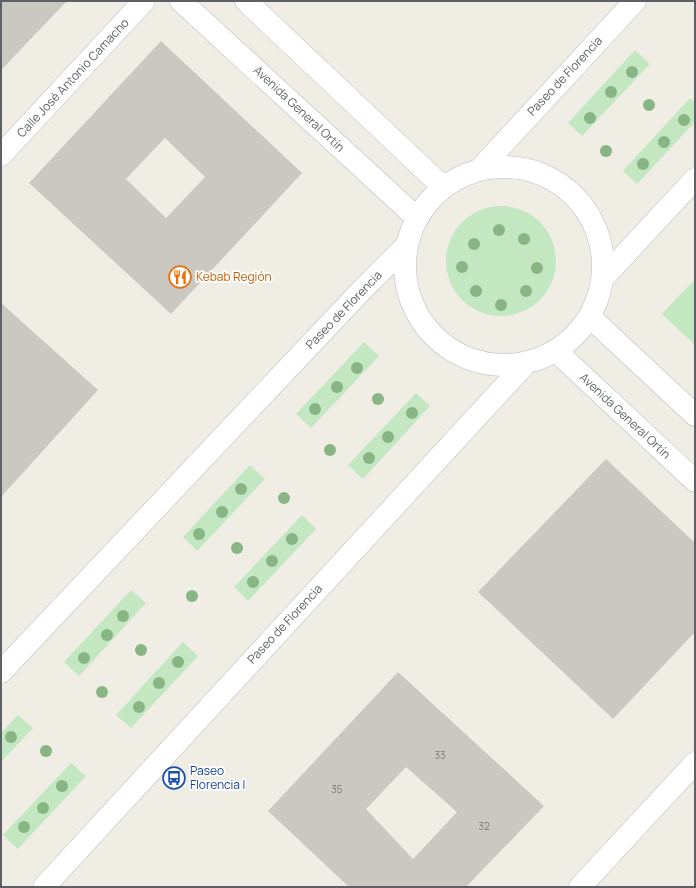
<svg xmlns="http://www.w3.org/2000/svg" width="696" height="888" font-family="Manrope,sans-serif">
  <style>
    .green { fill: #c3e8c1 }
    .building { fill: #cbc8c2; fill-rule: evenodd }
    .lines { fill: none; stroke-linecap: round; stroke-linejoin: round }
    .minor-casing { stroke: #b8bbbf; stroke-width: 23 }
    .minor { stroke: #fff; stroke-width: 22 }
    .tree { fill: #88b583 }
    .labels { text-anchor: middle; stroke-width: 3.5; stroke-linejoin: round; paint-order: stroke }
    .number-label { font-size: 10px; fill: #787b7d }
    .street-label { font-size: 12px; fill: #5d6166; stroke: #fff }
    .food-label { font-size: 12px; fill: #c56008; stroke: #fff; text-anchor: start }
    .transit-label { font-size: 12px; fill: #164399; stroke: #fff; text-anchor: start }
  </style>
  <rect width="100%" height="100%" fill="#f0ede5"/>
  <!-- green -->
  <g class="green">
    <polygon points="635,50 650,64 582,136 568,123"/>
    <polygon points="690,98 695,102 695,122 637,184 623,171"/>
    <circle cx="501" cy="261" r="55"/>
    <polygon points="695,279 695,345 662,314"/>
    <polygon points="364,342 379,356 311,428 296,414"/>
    <polygon points="416,393 430,406 363,479 348,465"/>
    <polygon points="250,465 265,479 197,551 183,537"/>
    <polygon points="302,515 316,529 248,601 234,587"/>
    <polygon points="131,590 146,603 79,676 64,662"/>
    <polygon points="183,642 198,656 131,728 116,715"/>
    <polygon points="18,715 33,728 1,762 1,733"/>
    <polygon points="71,763 86,776 18,849 3,835"/>
  </g>
  <!-- building -->
  <g class="building">
    <polygon points="1,1 67,1 1,70"/>
    <path d="M 161,41 L 302,173 L 171,314 L 29,183 ZM 165,138 L 205,177 L 166,218 L 126,179 Z"/>
    <polygon points="1,303 98,390 1,497"/>
    <polygon points="606,459 695,543 695,632 613,719 478,592"/>
    <path d="M 398,672 L 544,806 L 466,887 L 349,887 L 268,811 ZM 406,767 L 457,812 L 413,859 L 366,809 Z"/>
  </g>
  <g class="lines">
    <!-- minor casing -->
    <g class="minor-casing">
      <g id="minor">
        <polyline points="181,1 417,218"/>
        <polyline points="246,1 443,187"/>
        <polyline points="1,155 144,1"/>
        <circle cx="504" cy="266" r="99"/>
        <polyline points="480,169 635,1"/>
        <polyline points="603,278 695,179"/>
        <polyline points="590,317 695,415"/>
        <polyline points="556,351 695,481"/>
        <polyline points="1,672 360,292 407,245"/>
        <polyline points="44,887 527,362"/>
        <polyline points="580,887 695,763"/>
      </g>
    </g>
    <!-- minor -->
    <use href="#minor" class="minor"/>
  </g>
  <!-- trees -->
  <g class="tree">
    <circle cx="632" cy="72" r="6"/>
    <circle cx="611" cy="92" r="6"/>
    <circle cx="649" cy="105" r="6"/>
    <circle cx="590" cy="118" r="6"/>
    <circle cx="684" cy="120" r="6"/>
    <circle cx="664" cy="142" r="6"/>
    <circle cx="606" cy="151" r="6"/>
    <circle cx="643" cy="164" r="6"/>
    <circle cx="499" cy="230" r="6"/>
    <circle cx="524" cy="239" r="6"/>
    <circle cx="474" cy="244" r="6"/>
    <circle cx="462" cy="267" r="6"/>
    <circle cx="537" cy="268" r="6"/>
    <circle cx="476" cy="291" r="6"/>
    <circle cx="526" cy="291" r="6"/>
    <circle cx="501" cy="305" r="6"/>
    <circle cx="357" cy="368" r="6"/>
    <circle cx="337" cy="387" r="6"/>
    <circle cx="378" cy="399" r="6"/>
    <circle cx="315" cy="409" r="6"/>
    <circle cx="412" cy="413" r="6"/>
    <circle cx="388" cy="437" r="6"/>
    <circle cx="330" cy="450" r="6"/>
    <circle cx="369" cy="458" r="6"/>
    <circle cx="241" cy="489" r="6"/>
    <circle cx="284" cy="498" r="6"/>
    <circle cx="222" cy="512" r="6"/>
    <circle cx="199" cy="534" r="6"/>
    <circle cx="292" cy="539" r="6"/>
    <circle cx="237" cy="548" r="6"/>
    <circle cx="272" cy="561" r="6"/>
    <circle cx="253" cy="582" r="6"/>
    <circle cx="192" cy="596" r="6"/>
    <circle cx="123" cy="616" r="6"/>
    <circle cx="107" cy="635" r="6"/>
    <circle cx="141" cy="650" r="6"/>
    <circle cx="84" cy="658" r="6"/>
    <circle cx="178" cy="662" r="6"/>
    <circle cx="159" cy="683" r="6"/>
    <circle cx="102" cy="692" r="6"/>
    <circle cx="139" cy="707" r="6"/>
    <circle cx="11" cy="737" r="6"/>
    <circle cx="46" cy="751" r="6"/>
    <circle cx="62" cy="786" r="6"/>
    <circle cx="43" cy="808" r="6"/>
    <circle cx="24" cy="827" r="6"/>
  </g>
  <!-- icons -->
  <defs>
    <g id="restaurant-ring" transform="scale(1.15)"><circle r="9.5" fill="#fff" stroke="#e8710a" stroke-width="1.5"/><path d="M-5-6h1v4h1v-4h1v4h1v-4h1v5L-1.5 .5V6h-2V.5L-5-1ZM5-6V6H3V1.5H1.5Q1.5-4 5-6Z" fill="#e8710a"/></g>
    <g id="bus-ring" transform="scale(1.15)"><circle r="9.5" fill="#fff" stroke="#1a4fb4" stroke-width="1.5"/><path d="M-5-6H5V4H4V6H2V4H-2V6H-4V4H-5ZM-3.5-4V0h7V-4ZM-3.5 1.2v1.5H-2V1.2ZM2 1.2v1.5H3.5V1.2Z" fill="#1a4fb4"/></g>
  </defs>
  <g fill-rule="evenodd">
    <use href="#restaurant-ring" x="180" y="277"/>
    <use href="#bus-ring" x="174" y="778"/>
  </g>
  <g class="labels">
    <!-- number labels -->
    <g class="number-label">
      <text x="440" y="759">33</text>
      <text x="337" y="793">35</text>
      <text x="484" y="830">32</text>
    </g>
    <!-- street labels -->
    <g class="street-label">
      <text transform="translate(565 76) rotate(-47)" y="4">Paseo de Florencia</text>
      <text transform="translate(73 78) rotate(-47)" y="4">Calle José Antonio Camacho</text>
      <text transform="translate(299 109) rotate(43)" y="4">Avenida General Ortín</text>
      <text transform="translate(344 310) rotate(-46)" y="4">Paseo de Florencia</text>
      <text transform="translate(625 416) rotate(43)" y="4">Avenida General Ortín</text>
      <text transform="translate(285 624) rotate(-47)" y="4">Paseo de Florencia</text>
    </g>
    <!-- food labels -->
    <g class="food-label">
      <text x="196" y="281">Kebab Región</text>
    </g>
    <!-- transit labels -->
    <g class="transit-label">
      <text x="190" y="775">Paseo<tspan x="190" dy="14">Florencia I</tspan></text>
    </g>
  </g>
  <!-- border -->
  <rect width="696" height="888" fill="none" stroke="#5d6166" stroke-width="4"/>
</svg>
